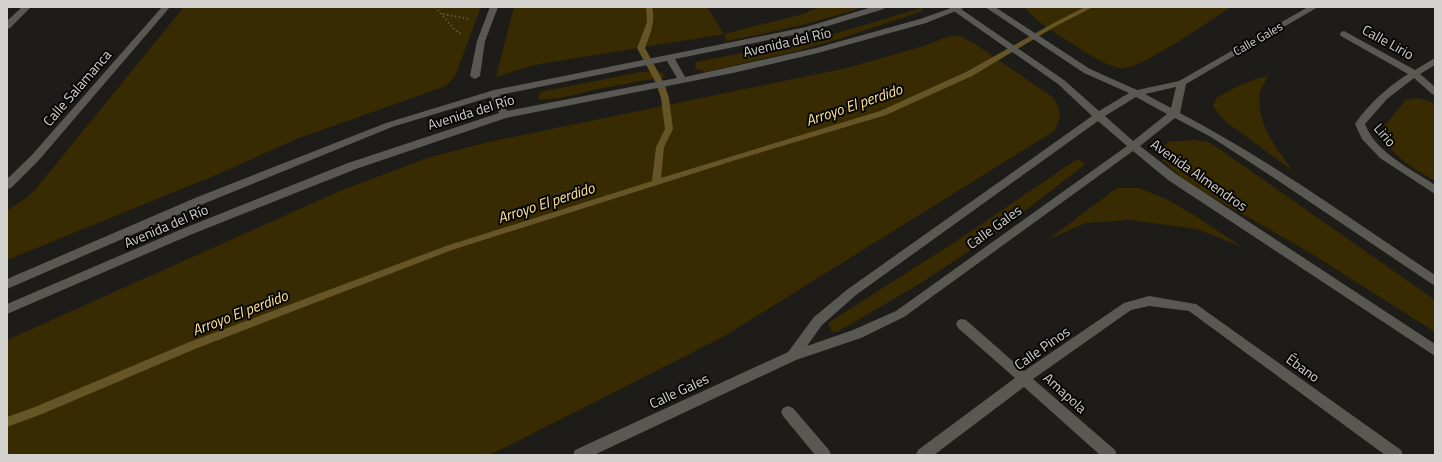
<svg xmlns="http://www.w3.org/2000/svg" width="1442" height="462" font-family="'Titillium Web',sans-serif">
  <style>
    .green { fill: #392b01 }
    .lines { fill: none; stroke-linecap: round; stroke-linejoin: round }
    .stream { fill: #665526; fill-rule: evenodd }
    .path { stroke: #575652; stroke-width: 2; stroke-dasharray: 1.5 2.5; stroke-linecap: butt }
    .minor { fill: #5a5853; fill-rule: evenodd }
    .tertiary { fill: #5a5853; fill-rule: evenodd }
    .labels { text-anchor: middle; stroke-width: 4; stroke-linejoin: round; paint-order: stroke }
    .far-street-label { font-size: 12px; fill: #d3d2cf; stroke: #080706 }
    .street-label { font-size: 14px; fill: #d3d2cf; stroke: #080706 }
    .water-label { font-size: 15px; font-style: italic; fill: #fde196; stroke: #080706 }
  </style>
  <rect width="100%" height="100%" fill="#1e1c18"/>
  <!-- green -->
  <g class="green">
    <polygon points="184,7 481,7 455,76 446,86 299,138 216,175 7,260 7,211 26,198 35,190"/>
    <path d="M 514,7 L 707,7 L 724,34 L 803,14 L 820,7 L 863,7 C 819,22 773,32 727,41 L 724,34 L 534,65 L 496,77 Z"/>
    <path d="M 1024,7 L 1231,7 C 1210,20 1143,69 1122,68 C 1107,67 1085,52 1073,44 C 1055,33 1038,23 1024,7 Z"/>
    <polygon points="921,8 923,11 842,38 797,51 705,72 695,68 696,62 820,38"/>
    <path d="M 958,35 L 975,44 L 1054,98 C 1061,113 1062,116 1054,131 L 723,337 L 504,448 L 488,455 L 7,455 L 7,340 L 340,191 L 427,158 L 488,142 L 847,68 L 924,46 L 943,38 Z"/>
    <path d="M 659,71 L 665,75 L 664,77 C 640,81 617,85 593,90 C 576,94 555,101 538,99 L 540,92 L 641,72 Z"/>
    <path d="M 1268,76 C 1266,81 1261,87 1260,93 C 1255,122 1277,149 1293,171 L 1225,121 L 1213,107 L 1216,98 C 1233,88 1249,80 1268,76 Z"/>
    <path d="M 1418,98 L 1435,103 L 1435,181 C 1413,168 1393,157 1381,134 L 1385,125 L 1406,100 Z"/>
    <polygon points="1194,140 1208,142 1218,148 1435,300 1435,332 1309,252 1209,195 1181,177 1163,161 1161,150 1168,142"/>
    <polygon points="1077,159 1085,163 1083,166 995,234 921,283 839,331 832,332 828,323 958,240"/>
    <polygon points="1117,188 1139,188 1166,199 1194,215 1242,247 1197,229 1129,220 1086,223 1049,239"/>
  </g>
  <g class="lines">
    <!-- stream -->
    <path class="stream" d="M 646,7 L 652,7 C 656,21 650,35 645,48 L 664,83 L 669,98 L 673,129 L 664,147 L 661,178 L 880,111 L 966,72 L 1052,24 L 1085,7 L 1093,7 L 1056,26 L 972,76 L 886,115 L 739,159 L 452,250 L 195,349 L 42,414 L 7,427 L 7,417 L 35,407 L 187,343 L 446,246 L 652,181 L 656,147 L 665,129 L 661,98 L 656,83 L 637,48 L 647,22 Z"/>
    <!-- path -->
    <g class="path">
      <polyline points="435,7 455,30 463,35"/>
      <polyline points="443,14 469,19"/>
    </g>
    <!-- minor -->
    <g class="minor">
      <polygon points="22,7 31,7 10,28 7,29 7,21"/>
      <polygon points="162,7 170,7 39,160 11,188 7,189 7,179 31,156"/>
      <polygon points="490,7 498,7 485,41 480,76 475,79 470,76 477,41"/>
      <path d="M 948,7 L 958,7 L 1064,80 L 1099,111 L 1129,93 L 1084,73 L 985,7 L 995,7 L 1090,69 L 1137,90 L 1179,81 L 1308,7 L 1318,7 L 1186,84 L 1180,113 C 1269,160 1351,219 1435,275 L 1435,286 L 1265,172 L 1211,137 L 1175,118 L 1140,146 L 1176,174 L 1435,344 L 1435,356 L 1168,180 L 1133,151 L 904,317 L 861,338 L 796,360 L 594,455 L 573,455 L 575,450 L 788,352 L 814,317 L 848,289 L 1092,116 L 1058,84 ZM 1176,87 L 1171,108 L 1145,94 ZM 1136,97 L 1167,114 L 1133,141 L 1105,116 ZM 1098,121 L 1127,146 L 896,311 L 853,330 L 807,346 L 822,325 L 856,295 Z"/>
      <path d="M 1344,31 L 1415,70 L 1435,58 L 1435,65 L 1420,74 L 1435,87 L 1435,95 L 1432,94 L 1414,78 L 1387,99 L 1365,124 C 1376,153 1410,168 1435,185 L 1435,194 L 1380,158 L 1362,139 L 1355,124 C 1369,103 1388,87 1408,74 L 1341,36 L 1340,34 L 1341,32 Z"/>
      <polygon points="1149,296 1196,304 1401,450 1403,455 1385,455 1189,311 1149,306 1131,310 1033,379 1115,450 1117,455 1100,455 1024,387 934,455 916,455 918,450 1015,378 958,328 956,324 958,320 962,319 966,320 1024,371 1124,303"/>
      <polygon points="788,406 793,408 829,450 831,455 815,455 783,416 781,412 783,408"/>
    </g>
    <!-- tertiary -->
    <path class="tertiary" d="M 872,7 L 885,7 L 884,9 L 808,32 L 675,59 L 685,77 L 816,48 L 920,19 L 954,7 L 966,7 L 926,23 L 818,53 L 733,73 L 506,118 L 356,169 L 190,235 L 7,314 L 7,304 L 182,229 L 348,163 L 499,113 L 491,97 L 392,127 L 203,204 L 7,289 L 7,279 L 195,198 L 386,123 L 494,90 L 806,27 ZM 667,61 L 677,78 L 507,111 L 500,95 Z"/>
  </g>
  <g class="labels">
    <!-- far-street labels -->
    <g class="far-street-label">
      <text transform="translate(1258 39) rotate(-30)" y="4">Calle Gales</text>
    </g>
    <!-- street labels -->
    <g class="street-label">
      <text transform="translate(787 42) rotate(-13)" y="5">Avenida del Río</text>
      <text transform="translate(1388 42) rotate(29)" y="5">Calle Lirio</text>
      <text transform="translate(77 88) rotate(-49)" y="5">Calle Salamanca</text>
      <text transform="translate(471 112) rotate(-17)" y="5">Avenida del Río</text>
      <text transform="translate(1385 135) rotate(49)" y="5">Lirio</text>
      <text transform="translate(1199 175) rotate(35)" y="5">Avenida Almendros</text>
      <text transform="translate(166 226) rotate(-23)" y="5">Avenida del Río</text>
      <text transform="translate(994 227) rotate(-36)" y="5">Calle Gales</text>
      <text transform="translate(1042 348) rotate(-35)" y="5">Calle Pinos</text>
      <text transform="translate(1303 368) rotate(36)" y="5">Ébano</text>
      <text transform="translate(679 391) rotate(-25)" y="5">Calle Gales</text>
      <text transform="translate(1065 393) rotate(42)" y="5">Amapola</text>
    </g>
    <!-- water labels -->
    <g class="water-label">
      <text transform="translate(854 105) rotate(-19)" y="5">Arroyo El perdido</text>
      <text transform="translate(546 203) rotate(-18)" y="5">Arroyo El perdido</text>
      <text transform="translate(240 313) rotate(-21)" y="5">Arroyo El perdido</text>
    </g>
  </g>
  <!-- border -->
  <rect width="1442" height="462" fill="none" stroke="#d3d2cf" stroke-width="16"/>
</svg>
